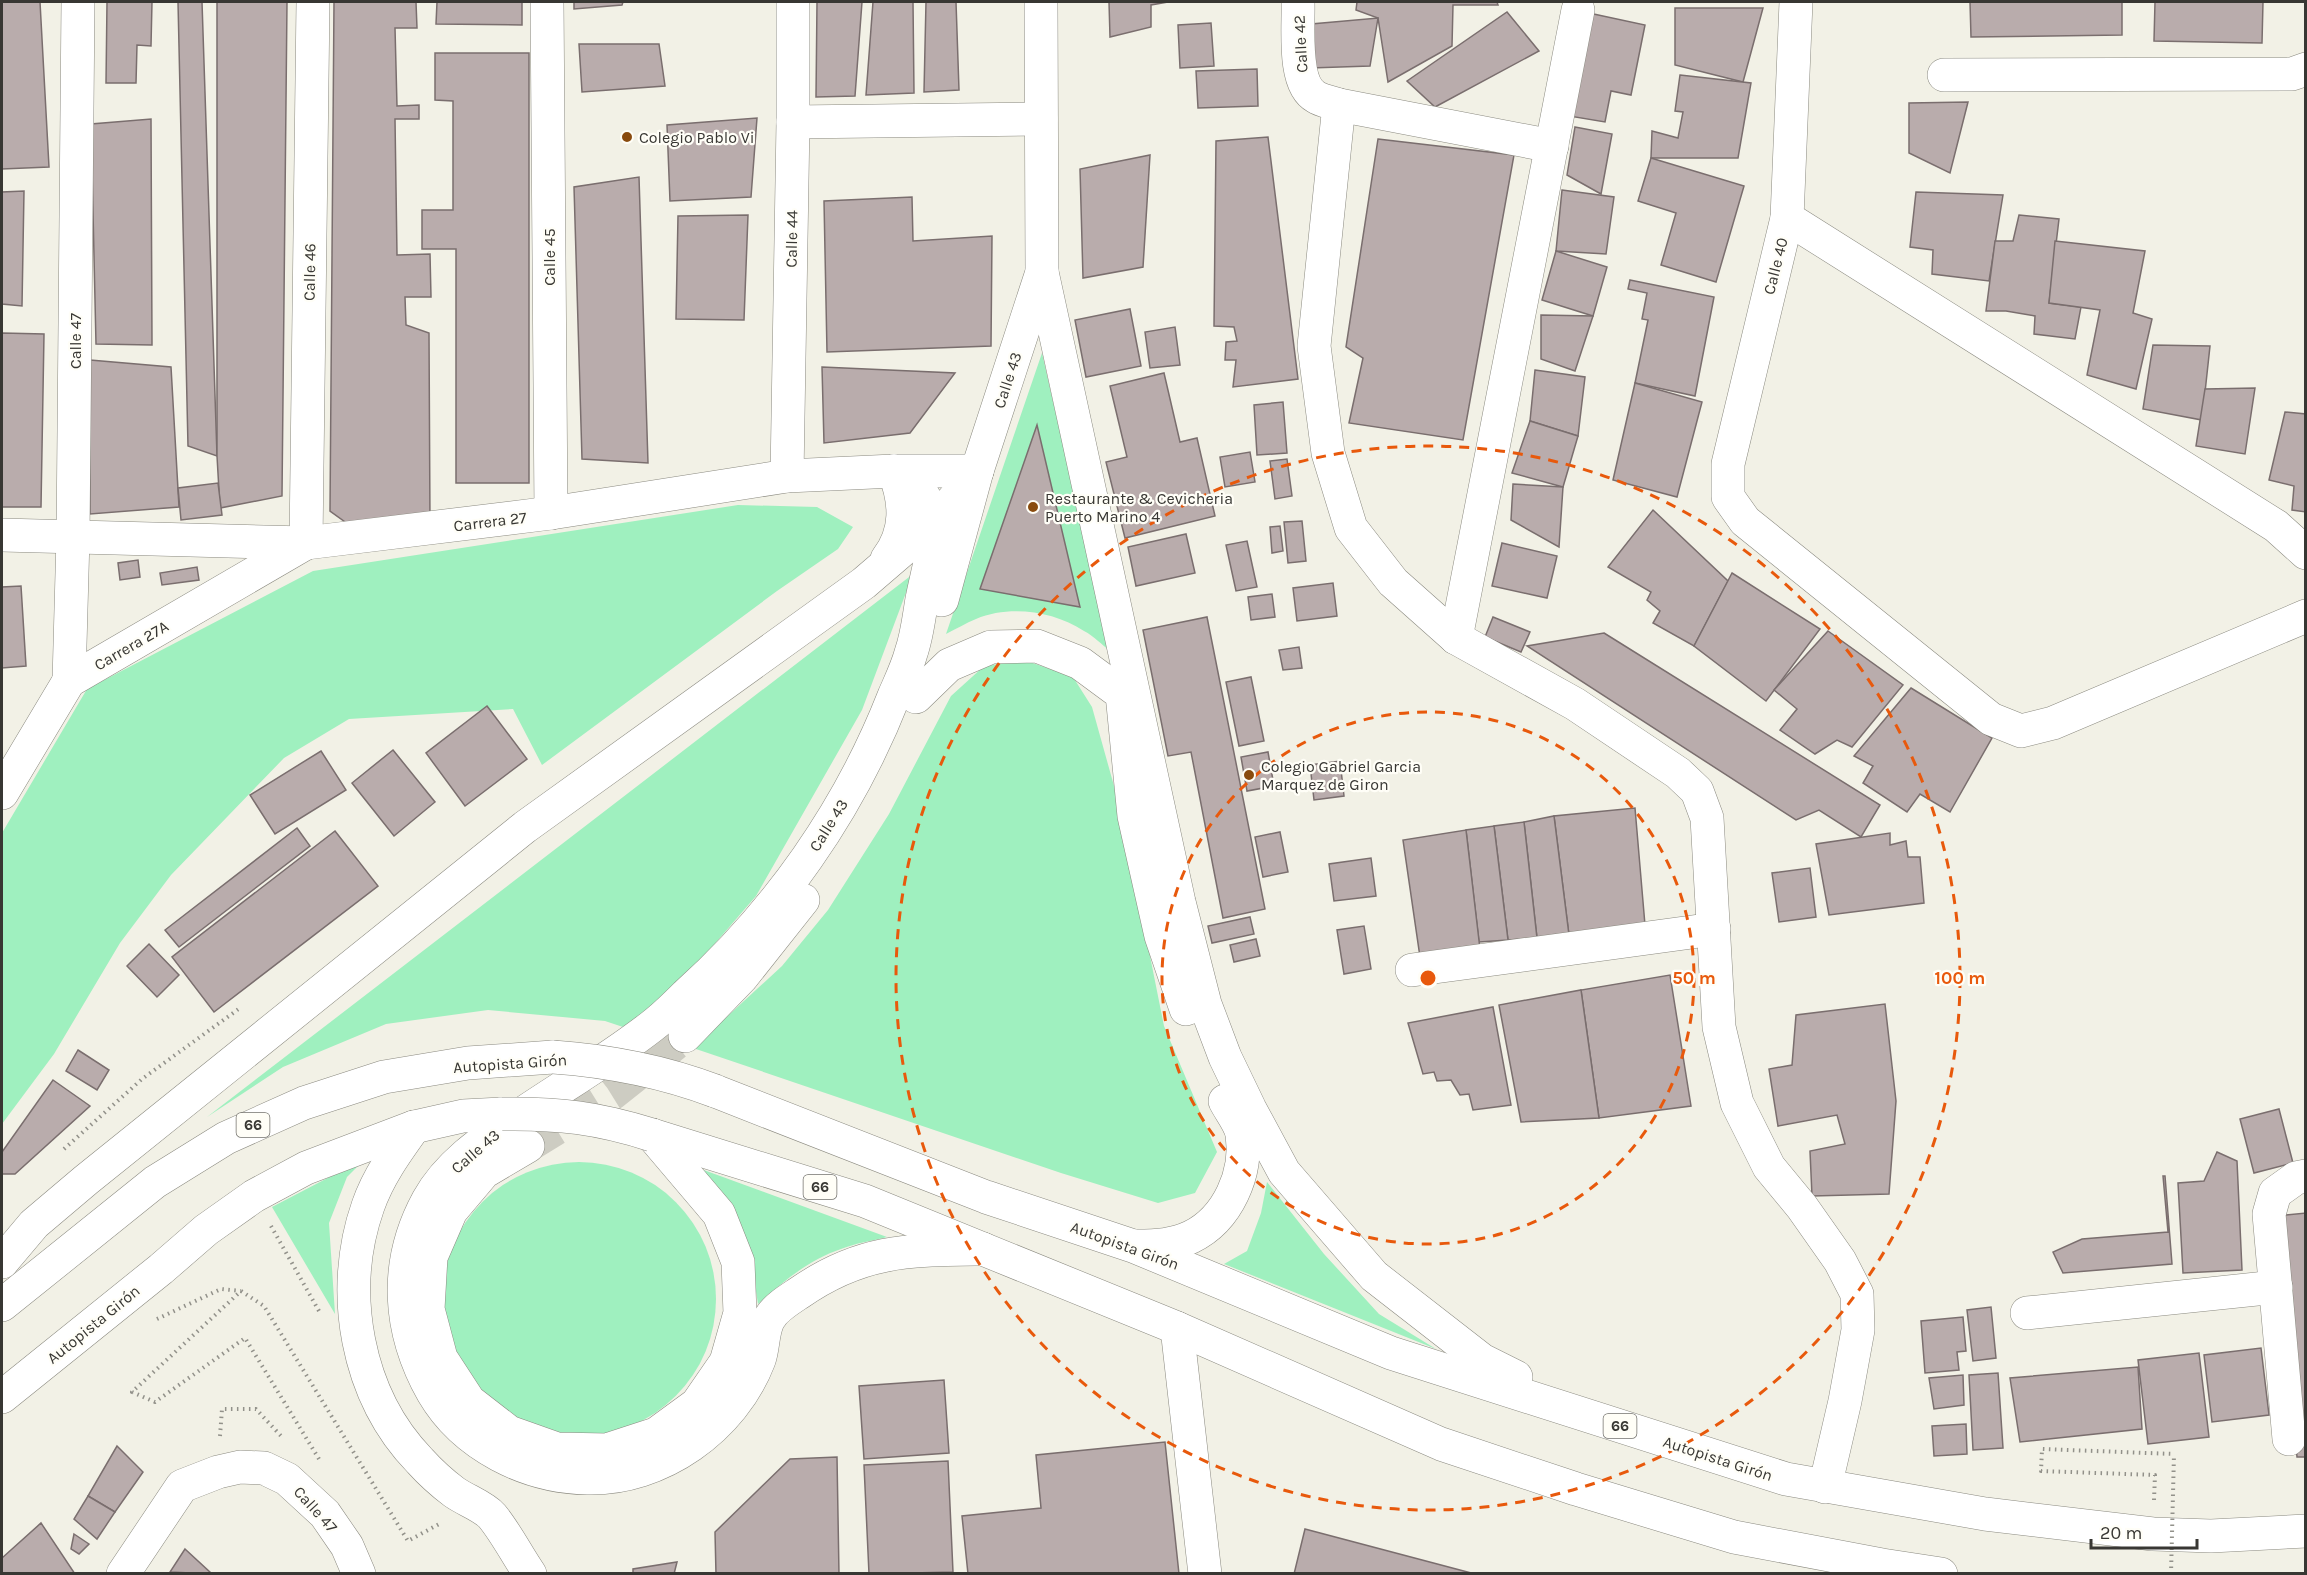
<svg xmlns="http://www.w3.org/2000/svg" width="2307" height="1575" font-family="Karla,sans-serif">
  <style>
    .green { fill: #9ff0bf }
    .building { fill: #b9acac; stroke: #7a6e6e; stroke-width: 1.5 }
    .lines { fill: none; stroke-linecap: round; stroke-linejoin: round }
    .minor-tunnel { stroke: #cdccc2; stroke-width: 33; stroke-dasharray: 33 16; stroke-linecap: butt }
    .minor-casing { stroke: #8b8a80; stroke-width: 34 }
    .highway-casing { stroke: #8b8a80; stroke-width: 34 }
    .path { stroke: #92918a; stroke-width: 4; stroke-dasharray: 1.5 4.5; stroke-linecap: butt }
    .minor { stroke: #fff; stroke-width: 33 }
    .highway { stroke: #fff; stroke-width: 33 }
    .highway-bridge-casing { stroke: #8b8a80; stroke-width: 34; stroke-linecap: butt }
    .path-bridge { stroke: #92918a; stroke-width: 4; stroke-dasharray: 1.5 4.5; stroke-linecap: butt }
    .highway-bridge { stroke: #fff; stroke-width: 33 }
    .ring { fill: none; stroke: #e8590c; stroke-width: 3; stroke-dasharray: 10 8 }
    .poi-dot { fill: #894b0e; stroke: #fffef7; stroke-width: 2 }
    .labels { text-anchor: middle; stroke-width: 4.5; stroke-linejoin: round; paint-order: stroke }
    .shield { fill: #fffef7; stroke: #74736e; stroke-width: 1.5 }
    .shield-label { font-size: 15px; font-weight: bold; fill: #383733 }
    .street-label { font-size: 16px; fill: #383733; stroke: #fffef7 }
    .poi-label { font-size: 16px; fill: #383733; stroke: #fffef7; text-anchor: start }
    .centre { fill: #e8590c; stroke: #fffef7; stroke-width: 3 }
    .ring-label { font-size: 18px; text-anchor: middle; font-weight: bold; fill: #e8590c; stroke: #fffef7; stroke-width: 4.5; stroke-linejoin: round; paint-order: stroke }
  </style>
  <rect width="100%" height="100%" fill="#f2f1e6"/>
  <!-- green -->
  <g class="green">
    <path d="M 1042,353 L 1110,651 C 1102,645 1094,636 1084,631 C 1053,611 1010,605 976,619 C 966,623 956,629 946,634 Z"/>
    <polygon points="738,505 817,507 853,527 838,549 777,591 542,765 513,709 349,719 284,758 171,875 120,943 54,1054 2,1124 2,833 87,689 313,571"/>
    <polygon points="913,574 862,710 756,896 680,984 626,1028 605,1021 488,1010 386,1024 283,1067 207,1117"/>
    <polygon points="1021,659 1073,677 1092,707 1121,811 1164,1026 1217,1152 1195,1193 1158,1203 1061,1173 693,1048 782,966 828,910 889,814 951,696 983,667"/>
    <polygon points="366,1158 347,1177 329,1223 335,1314 272,1207"/>
    <circle cx="579" cy="1299" r="137"/>
    <path d="M 701,1169 L 887,1237 C 872,1241 856,1243 841,1249 C 808,1260 783,1282 758,1304 L 753,1272 Z"/>
    <polygon points="1267,1182 1324,1254 1379,1314 1436,1349 1224,1264 1247,1251 1261,1213"/>
  </g>
  <!-- building -->
  <g class="building">
    <polygon points="2,2 40,2 49,167 2,169"/>
    <polygon points="86,2 152,2 151,46 137,45 136,83 106,83 107,2"/>
    <polygon points="178,2 202,2 217,456 188,446"/>
    <polygon points="217,2 287,2 282,496 220,508 217,456"/>
    <polygon points="334,2 416,2 417,28 395,28 397,106 419,105 419,119 395,119 397,255 430,254 431,297 405,297 406,325 429,333 430,524 348,524 330,511"/>
    <polygon points="437,2 522,2 522,25 436,24"/>
    <polygon points="574,2 623,2 622,5 574,9"/>
    <polygon points="817,2 862,2 855,96 816,97"/>
    <polygon points="873,2 913,2 914,93 866,95"/>
    <polygon points="926,2 956,2 959,90 924,92"/>
    <polygon points="1109,2 1168,2 1151,5 1151,27 1110,37"/>
    <polygon points="1357,2 1497,2 1498,5 1453,5 1452,46 1388,82 1378,18 1356,10"/>
    <polygon points="1970,2 2122,2 2122,35 1971,37"/>
    <polygon points="2155,2 2263,2 2262,43 2154,41"/>
    <polygon points="1675,8 1763,8 1743,82 1675,65"/>
    <polygon points="1507,12 1539,51 1435,107 1407,81"/>
    <polygon points="1589,13 1645,25 1631,95 1611,91 1605,122 1569,116"/>
    <polygon points="1378,18 1370,66 1310,68 1300,25"/>
    <polygon points="1211,23 1214,66 1180,68 1178,25"/>
    <polygon points="579,44 659,44 665,86 582,92"/>
    <polygon points="435,53 529,53 529,483 456,483 456,249 422,249 422,210 453,210 453,101 435,100"/>
    <polygon points="1257,69 1258,106 1198,108 1196,71"/>
    <polygon points="1680,75 1751,83 1738,158 1651,158 1652,131 1678,138 1683,112 1675,111"/>
    <polygon points="1968,102 1950,173 1909,153 1909,103"/>
    <polygon points="757,118 751,197 670,201 667,125"/>
    <polygon points="151,119 152,345 96,344 91,124"/>
    <polygon points="1575,127 1612,134 1601,194 1567,175"/>
    <polygon points="1268,137 1298,379 1233,387 1236,360 1225,360 1226,342 1237,341 1234,327 1214,326 1216,141"/>
    <polygon points="1378,139 1514,155 1463,440 1349,423 1363,358 1346,347"/>
    <polygon points="1150,155 1143,267 1083,278 1080,169"/>
    <polygon points="1651,158 1744,186 1716,282 1661,265 1676,213 1638,201"/>
    <polygon points="639,177 648,463 582,459 574,187"/>
    <polygon points="1562,190 1614,197 1606,254 1556,251"/>
    <polygon points="24,191 22,306 2,304 2,192"/>
    <polygon points="1916,192 2003,195 1989,281 1932,274 1933,250 1910,247"/>
    <polygon points="912,197 913,241 992,236 991,346 827,352 824,201"/>
    <polygon points="748,215 744,320 676,319 678,216"/>
    <polygon points="2019,215 2059,219 2049,303 2081,307 2075,339 2034,334 2035,316 2006,311 1986,311 1995,241 2013,241"/>
    <polygon points="2055,241 2145,251 2133,313 2152,319 2136,389 2087,375 2100,310 2049,303"/>
    <polygon points="1556,251 1607,267 1593,316 1542,300"/>
    <polygon points="1630,280 1714,297 1695,396 1635,383 1648,320 1642,319 1647,293 1628,289"/>
    <polygon points="1130,309 1141,366 1086,377 1075,320"/>
    <polygon points="1541,315 1593,316 1575,371 1541,359"/>
    <polygon points="1175,327 1180,365 1150,368 1145,332"/>
    <polygon points="2,333 44,334 41,507 2,507"/>
    <polygon points="2153,345 2210,346 2202,420 2143,409"/>
    <polygon points="90,360 171,367 179,507 90,514"/>
    <polygon points="822,367 955,373 910,433 824,443"/>
    <polygon points="1535,370 1585,377 1578,436 1530,421"/>
    <polygon points="1164,373 1180,442 1197,438 1215,516 1125,538 1106,462 1127,457 1110,386"/>
    <polygon points="1635,383 1702,402 1677,497 1613,480"/>
    <polygon points="2255,388 2245,454 2196,446 2205,389"/>
    <polygon points="1283,402 1287,453 1257,455 1254,405"/>
    <polygon points="2285,412 2306,414 2306,512 2292,510 2294,486 2269,480"/>
    <polygon points="1530,421 1578,436 1563,487 1512,473"/>
    <polygon points="1037,425 1080,607 980,589"/>
    <polygon points="1250,452 1255,482 1225,487 1220,457"/>
    <polygon points="1287,459 1292,496 1275,499 1270,461"/>
    <polygon points="218,483 222,515 181,520 178,488"/>
    <polygon points="1513,484 1563,487 1559,547 1511,520"/>
    <polygon points="1653,510 1728,581 1694,646 1653,623 1660,611 1647,600 1651,592 1608,567"/>
    <polygon points="1302,521 1306,561 1288,563 1284,522"/>
    <polygon points="1280,526 1283,551 1272,553 1270,527"/>
    <polygon points="1186,534 1195,573 1136,586 1128,547"/>
    <polygon points="1247,541 1257,587 1236,591 1226,545"/>
    <polygon points="1502,543 1557,556 1547,598 1492,586"/>
    <polygon points="138,560 140,577 120,580 118,563"/>
    <polygon points="197,567 199,580 162,585 160,573"/>
    <polygon points="1732,573 1820,629 1766,701 1694,646"/>
    <polygon points="1333,583 1337,616 1297,621 1293,588"/>
    <polygon points="21,586 26,666 2,668 2,587"/>
    <polygon points="1272,594 1275,617 1251,620 1248,597"/>
    <polygon points="1207,617 1265,909 1223,918 1191,752 1168,756 1143,630"/>
    <polygon points="1493,617 1530,632 1521,652 1485,637"/>
    <polygon points="1828,631 1903,685 1852,747 1837,740 1815,754 1780,730 1797,709 1774,690"/>
    <polygon points="1604,633 1880,805 1861,837 1819,810 1796,820 1527,646"/>
    <polygon points="1299,647 1302,668 1283,670 1279,650"/>
    <polygon points="1251,677 1264,741 1239,746 1226,682"/>
    <polygon points="1911,688 1992,738 1950,812 1920,794 1907,812 1863,783 1873,766 1854,756"/>
    <polygon points="487,706 527,759 465,806 426,753"/>
    <polygon points="393,750 435,802 394,836 352,783"/>
    <polygon points="321,751 346,790 275,834 250,795"/>
    <polygon points="1268,752 1274,786 1247,791 1241,757"/>
    <polygon points="1340,761 1344,796 1314,800 1310,765"/>
    <polygon points="1635,808 1645,925 1569,935 1554,816"/>
    <polygon points="1554,816 1569,935 1537,938 1524,822"/>
    <polygon points="1524,822 1537,938 1508,940 1494,826"/>
    <polygon points="1494,826 1508,940 1479,942 1466,830"/>
    <polygon points="297,828 310,846 179,947 165,930"/>
    <polygon points="1466,830 1480,949 1420,957 1403,840"/>
    <polygon points="335,831 378,886 214,1012 172,957"/>
    <polygon points="1280,832 1288,872 1263,877 1255,837"/>
    <polygon points="1890,833 1890,845 1906,841 1908,857 1920,857 1924,903 1829,915 1816,844"/>
    <polygon points="1371,858 1376,896 1334,901 1329,864"/>
    <polygon points="1810,868 1816,917 1779,922 1772,873"/>
    <polygon points="1250,917 1254,934 1212,943 1208,926"/>
    <polygon points="1364,926 1371,969 1344,974 1337,930"/>
    <polygon points="1256,939 1260,956 1234,962 1230,945"/>
    <polygon points="149,944 179,975 157,997 127,966"/>
    <polygon points="1670,975 1691,1106 1599,1118 1581,990"/>
    <polygon points="1581,990 1599,1118 1521,1122 1499,1005"/>
    <polygon points="1885,1004 1896,1101 1889,1194 1812,1196 1810,1151 1845,1144 1837,1115 1778,1126 1769,1069 1792,1065 1796,1015"/>
    <polygon points="1493,1007 1511,1105 1473,1110 1469,1094 1460,1095 1451,1080 1437,1081 1434,1072 1423,1074 1408,1023"/>
    <polygon points="78,1050 109,1070 97,1090 66,1071"/>
    <polygon points="53,1080 90,1106 15,1174 2,1174 2,1152"/>
    <polygon points="2279,1109 2293,1163 2254,1173 2240,1119"/>
    <polygon points="2217,1152 2237,1161 2242,1270 2183,1273 2178,1183 2204,1181"/>
    <polygon points="2163,1176 2165,1176 2172,1264 2063,1273 2053,1252 2082,1239 2168,1232"/>
    <polygon points="2306,1213 2306,1457 2297,1457 2277,1216"/>
    <polygon points="1991,1307 1996,1358 1973,1361 1967,1310"/>
    <polygon points="1963,1317 1966,1351 1957,1352 1959,1370 1925,1373 1921,1321"/>
    <polygon points="2261,1348 2269,1415 2212,1422 2204,1355"/>
    <polygon points="2199,1353 2209,1437 2148,1444 2138,1360"/>
    <polygon points="2138,1367 2142,1429 2020,1442 2010,1378"/>
    <polygon points="1998,1373 2003,1448 1973,1450 1969,1375"/>
    <polygon points="1963,1375 1964,1405 1934,1409 1929,1378"/>
    <polygon points="944,1380 949,1453 864,1459 859,1386"/>
    <polygon points="1966,1424 1967,1454 1934,1456 1932,1426"/>
    <polygon points="1165,1442 1179,1574 968,1574 962,1516 1041,1508 1036,1455"/>
    <polygon points="117,1446 143,1472 115,1512 88,1496"/>
    <polygon points="837,1457 839,1574 716,1574 715,1532 790,1459"/>
    <polygon points="948,1461 953,1572 869,1574 864,1465"/>
    <polygon points="88,1496 115,1512 97,1539 74,1519"/>
    <polygon points="41,1523 75,1574 2,1574 2,1558"/>
    <polygon points="1305,1529 1475,1574 1294,1574"/>
    <polygon points="74,1534 89,1544 79,1554 71,1549"/>
    <polygon points="185,1549 212,1574 170,1572"/>
    <polygon points="677,1562 674,1574 633,1574 633,1569"/>
  </g>
  <g class="lines">
    <!-- minor-tunnel -->
    <polyline class="minor-tunnel" points="528,1146 612,1094 685,1036"/>
    <!-- minor casing -->
    <g class="minor-casing">
      <g id="minor">
        <polyline points="547,2 551,513"/>
        <path d="M 1298,2 C 1299,26 1292,84 1316,97 C 1322,101 1331,102 1339,105 L 1552,146"/>
        <polyline points="1796,2 1787,218 1728,464 1728,497 1745,521 1991,719 2021,731 2053,723 2306,616"/>
        <polyline points="1944,75 2292,74 2306,69"/>
        <polyline points="1339,105 1314,346 1328,453 1351,528 1393,582 1456,638 1575,704 1678,773 1697,791 1707,818 1719,1027 1737,1103 1769,1167 1802,1207 1840,1261 1857,1294 1858,1330 1845,1401 1825,1487"/>
        <polyline points="793,122 1041,119"/>
        <polyline points="1787,218 2276,526 2306,553"/>
        <path d="M 894,471 C 952,504 933,544 922,599 C 919,617 917,636 911,653 C 907,668 900,682 894,696 C 849,811 777,913 686,995 C 675,1006 664,1017 652,1026 C 611,1058 565,1085 522,1114 C 487,1138 449,1162 428,1200 C 393,1264 398,1331 433,1393 C 464,1446 527,1477 587,1478 C 661,1480 733,1428 759,1360 C 764,1347 762,1327 771,1316 C 777,1307 790,1299 799,1293 C 862,1249 910,1250 983,1249"/>
        <polyline points="787,476 793,122 793,2"/>
        <polyline points="2,535 306,543 551,513 787,476 894,471 977,471"/>
        <polyline points="942,600 977,471 1042,272 1041,2"/>
        <polyline points="1456,638 1578,10"/>
        <polyline points="69,681 73,537 78,2"/>
        <polyline points="2,793 69,681 306,543 313,2"/>
        <polyline points="1412,970 1714,929"/>
        <polyline points="685,1036 742,977 803,900"/>
        <polyline points="528,1146 484,1172 451,1211 431,1257 428,1309 441,1358 469,1401 509,1432 557,1449 607,1450 656,1434 697,1404 726,1362 740,1313 738,1262 719,1214 652,1135"/>
        <polyline points="2027,1313 2276,1287"/>
        <polyline points="1177,1328 1205,1574"/>
        <polyline points="2289,1439 2269,1214 2275,1193 2296,1178 2306,1176"/>
        <polyline points="123,1574 182,1486 218,1472 240,1467 264,1468 287,1479 325,1514 347,1546 359,1574"/>
      </g>
    </g>
    <!-- highway casing -->
    <g class="highway-casing">
      <g id="highway">
        <polyline points="1042,272 1179,902 1205,1004 1225,1057 1250,1109 1284,1172 1374,1276 1482,1360 1516,1377"/>
        <path d="M 887,559 C 908,531 906,502 894,471"/>
        <polyline points="916,697 949,665 991,647 1037,646 1080,663 1122,694 1134,816 1161,936 1186,1009"/>
        <polyline points="715,1091 986,1197 1133,1246 1391,1353 1786,1479 1985,1514 2153,1534 2211,1536 2306,1531"/>
        <path d="M 414,1127 C 396,1152 378,1177 368,1206 C 338,1291 356,1395 420,1461 C 430,1472 442,1483 454,1492 C 465,1500 483,1506 492,1516 C 506,1533 517,1555 530,1574"/>
        <polyline points="652,1135 865,1201 1177,1328 1441,1444 1576,1489 1734,1537 1882,1565 1941,1574"/>
        <path d="M 1137,1246 C 1156,1246 1174,1245 1191,1237 C 1228,1219 1248,1173 1242,1134 C 1240,1123 1230,1111 1225,1101"/>
        <polyline points="2,1262 34,1224 86,1180 525,827 864,583 935,522 977,471"/>
        <polyline points="2,1305 155,1182 226,1138 304,1103 384,1077 468,1063 553,1057"/>
        <polyline points="2,1397 161,1269 206,1230 254,1196 306,1168 414,1127 463,1116 502,1114"/>
      </g>
    </g>
    <!-- path -->
    <g class="path">
      <polyline points="64,1149 142,1079 240,1008"/>
      <polyline points="271,1226 319,1311"/>
      <polyline points="157,1319 221,1289 241,1291"/>
      <polyline points="220,1436 222,1409 256,1409 281,1436"/>
      <polyline points="319,1459 245,1338 155,1402 132,1392 241,1291 264,1306 408,1541 441,1523"/>
      <polyline points="2154,1500 2155,1475 2041,1471 2042,1449 2174,1454"/>
    </g>
    <!-- minor -->
    <use href="#minor" class="minor"/>
    <!-- highway -->
    <use href="#highway" class="highway"/>
    <!-- highway-bridge casing -->
    <g class="highway-bridge-casing">
      <g id="highway-bridge">
        <path d="M 553,1057 C 610,1061 662,1071 715,1091"/>
        <path d="M 502,1114 C 558,1113 599,1118 652,1135"/>
      </g>
    </g>
    <!-- path-bridge -->
    <polyline class="path-bridge" points="2171,1574 2174,1454"/>
    <!-- highway-bridge -->
    <use href="#highway-bridge" class="highway-bridge"/>
  </g>
  <!-- distance rings -->
  <g class="ring">
    <circle cx="1428" cy="978" r="266"/>
    <circle cx="1428" cy="978" r="532"/>
  </g>
  <!-- markers -->
  <g class="poi-dot">
    <circle cx="627" cy="137" r="6"/>
    <circle cx="1033" cy="507" r="6"/>
    <circle cx="1249" cy="775" r="6"/>
  </g>
  <g class="labels">
    <!-- shield labels -->
    <g class="shield">
      <rect x="236.5" y="1113" width="33" height="24" rx="4.5"/>
      <rect x="803.5" y="1175" width="33" height="24" rx="4.5"/>
      <rect x="1603.5" y="1414" width="33" height="24" rx="4.5"/>
    </g>
    <g class="shield-label">
      <text x="253" y="1130">66</text>
      <text x="820" y="1192">66</text>
      <text x="1620" y="1431">66</text>
    </g>
    <!-- street labels -->
    <g class="street-label">
      <text transform="translate(1300 44) rotate(-93)" y="6">Calle 42</text>
      <text transform="translate(791 239) rotate(-89)" y="6">Calle 44</text>
      <text transform="translate(549 257) rotate(-90)" y="6">Calle 45</text>
      <text transform="translate(1775 266) rotate(-76)" y="6">Calle 40</text>
      <text transform="translate(309 272) rotate(-89)" y="6">Calle 46</text>
      <text transform="translate(75 341) rotate(-90)" y="6">Calle 47</text>
      <text transform="translate(1007 380) rotate(-72)" y="6">Calle 43</text>
      <text transform="translate(490 521) rotate(-7)" y="6">Carrera 27</text>
      <text transform="translate(131 645) rotate(-30)" y="6">Carrera 27A</text>
      <text transform="translate(828 825) rotate(-58)" y="6">Calle 43</text>
      <text transform="translate(510 1063) rotate(-4)" y="6">Autopista Girón</text>
      <text transform="translate(475 1151) rotate(-41)" y="6">Calle 43</text>
      <text transform="translate(1125 1245) rotate(20)" y="6">Autopista Girón</text>
      <text transform="translate(93 1324) rotate(-39)" y="6">Autopista Girón</text>
      <text transform="translate(1718 1458) rotate(18)" y="6">Autopista Girón</text>
      <text transform="translate(316 1509) rotate(48)" y="6">Calle 47</text>
    </g>
    <!-- poi labels -->
    <g class="poi-label">
      <text x="639" y="143">Colegio Pablo Vi</text>
      <text x="1045" y="504">Restaurante &amp; Cevicheria<tspan x="1045" dy="18">Puerto Marino 4</tspan></text>
      <text x="1261" y="772">Colegio Gabriel Garcia<tspan x="1261" dy="18">Marquez de Giron</tspan></text>
    </g>
  </g>
  <circle cx="1428" cy="978" r="9" class="centre"/>
  <g class="ring-label">
    <text x="1694" y="984">50 m</text>
    <text x="1960" y="984">100 m</text>
  </g>
  <!-- border -->
  <rect width="2307" height="1575" fill="none" stroke="#383733" stroke-width="6"/>
  <!-- scale -->
  <path d="M2091 1539v9h106v-9" fill="none" stroke="#383733" stroke-width="3"/>
  <text x="2100" y="1539" font-size="18" fill="#383733" stroke="#fffef7" stroke-width="4.5" paint-order="stroke">20 m</text>
</svg>
